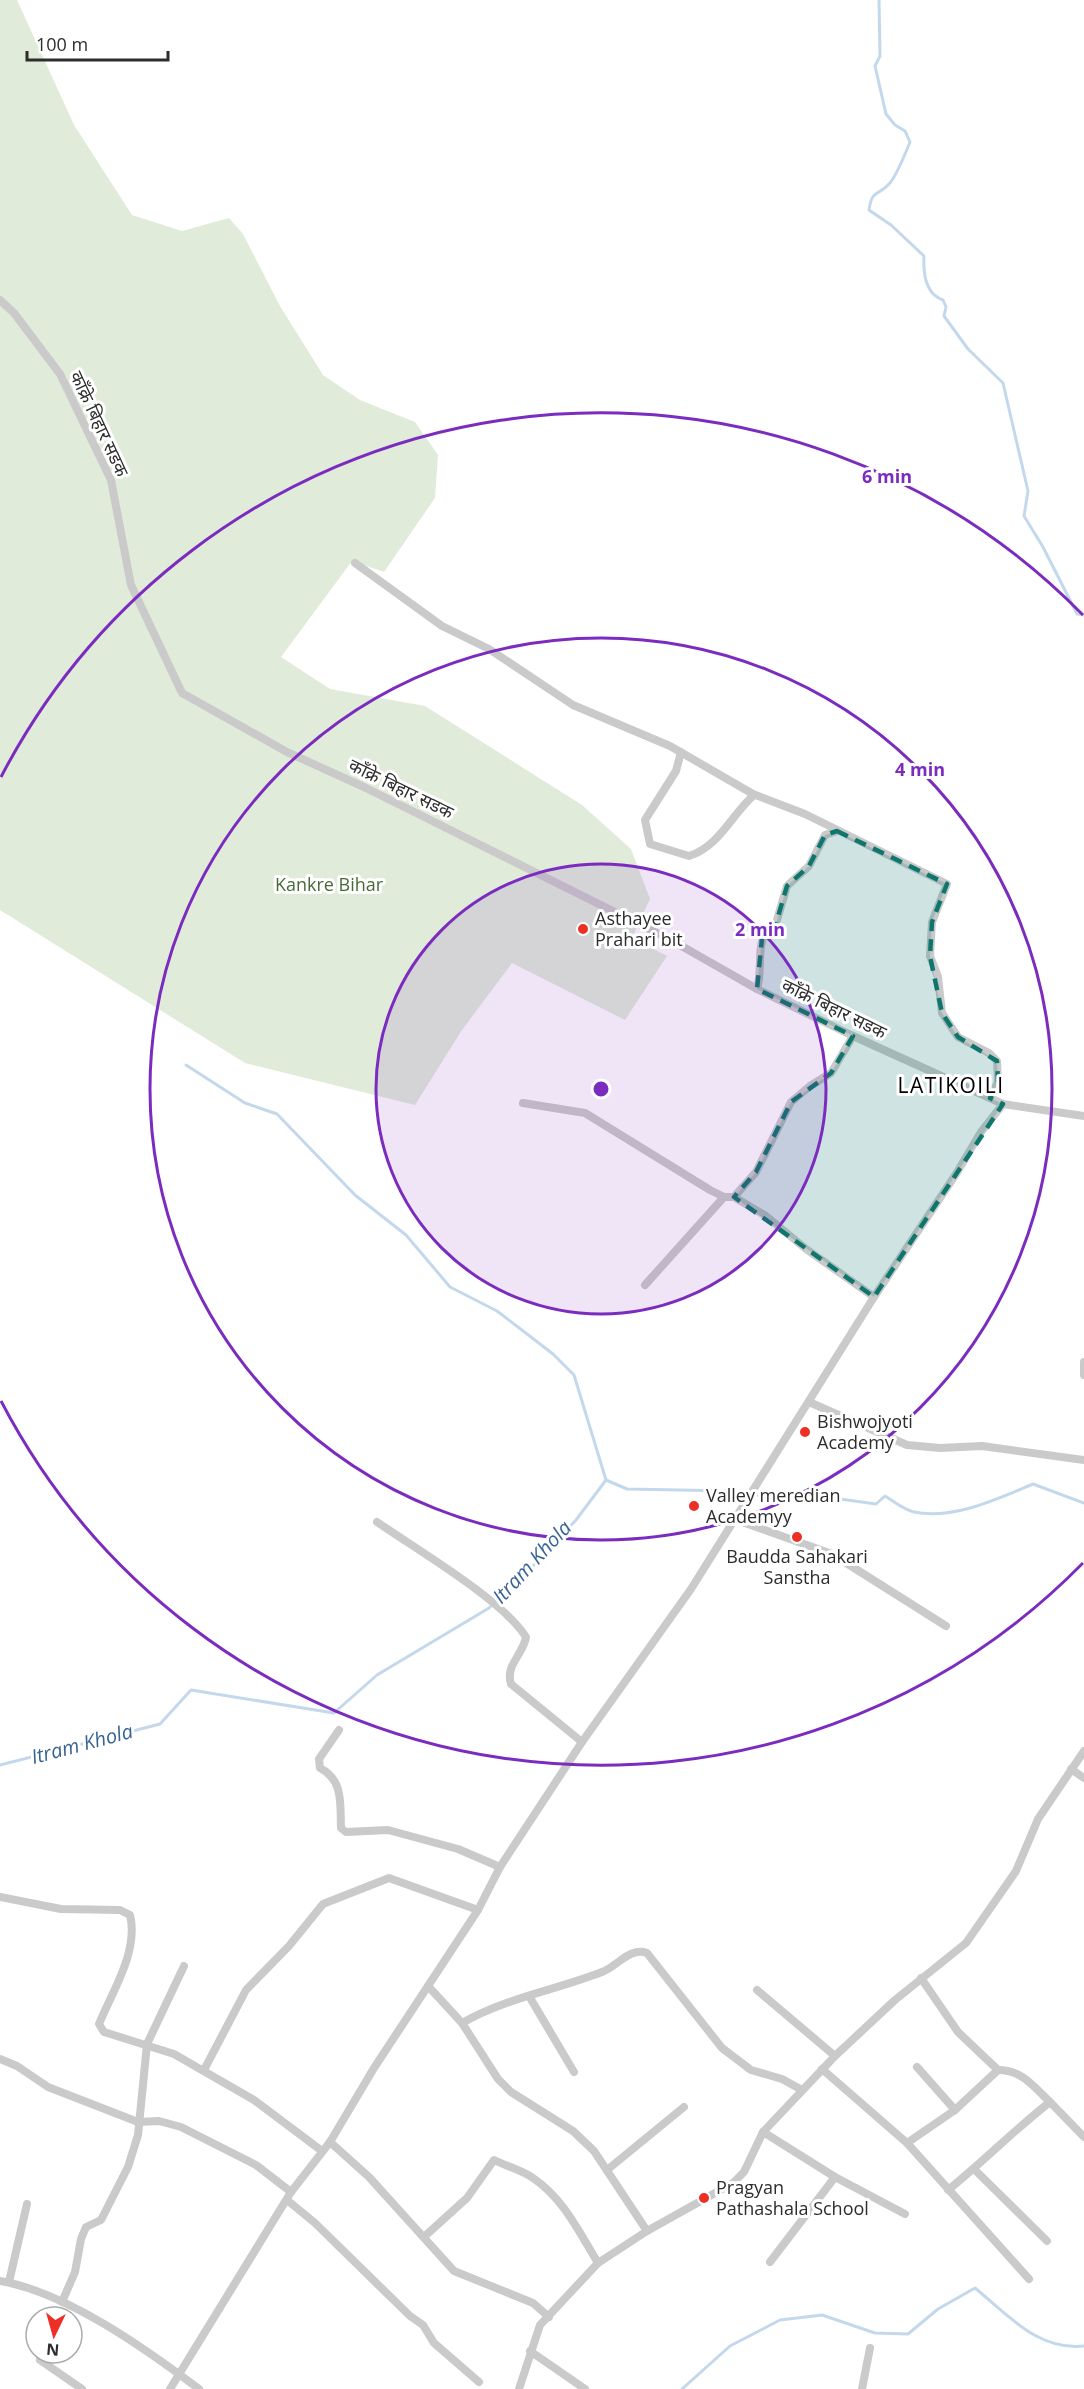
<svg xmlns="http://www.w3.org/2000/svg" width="1084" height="2389" font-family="'Open Sans','Noto Sans Devanagari',sans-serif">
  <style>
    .green { fill: #e1ebd9 }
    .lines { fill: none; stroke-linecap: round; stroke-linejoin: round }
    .stream { stroke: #c4d8ec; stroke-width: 3 }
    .minor { stroke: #cacaca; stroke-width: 8 }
    .marked { fill: #0f766e; fill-opacity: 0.2; stroke: #0f766e; stroke-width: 4.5; stroke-dasharray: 12 8; stroke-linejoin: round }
    .ring { fill: none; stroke: #7b2cbf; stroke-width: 3 }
    .poi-dot { fill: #ed2f25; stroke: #fff; stroke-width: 2 }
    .labels { text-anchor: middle; stroke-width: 6; stroke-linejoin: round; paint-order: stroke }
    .street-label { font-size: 18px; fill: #2d2d2d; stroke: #fff }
    .park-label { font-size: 18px; fill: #496a38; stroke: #fff }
    .poi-label { font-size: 18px; fill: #2d2d2d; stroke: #fff; text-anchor: start }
    .water-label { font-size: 20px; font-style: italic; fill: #376492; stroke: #fff }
    .quarter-label { font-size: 21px; letter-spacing: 1.5px; fill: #000; stroke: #fff }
    .centre { fill: #7b2cbf; stroke: #fff; stroke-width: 3 }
    .ring-label { font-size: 18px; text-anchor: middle; font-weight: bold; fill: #7b2cbf; stroke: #fff; stroke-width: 6; stroke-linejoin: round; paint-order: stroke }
  </style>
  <rect width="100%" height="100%" fill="#fff"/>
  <!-- green -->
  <polygon class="green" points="0,0 17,0 74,125 132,215 182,231 229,218 243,234 280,306 323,375 360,400 415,422 438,455 435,498 384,572 352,561 281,657 330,689 425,706 582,805 631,849 650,899 632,938 667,956 625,1020 512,963 462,1030 415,1105 245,1063 0,910"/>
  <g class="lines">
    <!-- stream -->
    <g class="stream">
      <path d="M 879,0 L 880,56 L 875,66 L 886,114 L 895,125 L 905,131 L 910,142 C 906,152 895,179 888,185 C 878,196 872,189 869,210 L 891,225 L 924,256 C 923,274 925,294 943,300 L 946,307 L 944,316 L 968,349 L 1003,383 L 1028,491 L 1024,516 L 1043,547 L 1077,614 L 1084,615"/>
      <polyline points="186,1065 245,1103 277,1114 355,1195 406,1235 450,1287 497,1311 553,1354 574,1375 606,1480"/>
      <path d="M 0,1765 L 160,1724 L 191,1690 L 334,1713 L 377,1675 L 489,1608 L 520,1580 L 576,1520 L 606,1480 L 627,1489 L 732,1491 L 757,1495 L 804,1494 L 876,1504 L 885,1496 C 893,1501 904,1510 914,1512 C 953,1520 997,1499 1033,1484 L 1084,1503"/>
      <path d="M 682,2389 L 730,2346 L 780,2320 L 822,2315 L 875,2333 L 908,2334 L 938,2309 L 975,2288 C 1008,2315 1038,2351 1084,2346"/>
    </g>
    <!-- minor -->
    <g class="minor">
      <polyline points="0,300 14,313 60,374 111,480 131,585 182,693 287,752 364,787 671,940 757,989 853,1036 1003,1104 1084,1116"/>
      <polyline points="355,563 442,626 489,649 573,705 670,746 753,794 805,814 947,884 932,922 930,956 938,977 942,1013 958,1037 989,1053 997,1061 998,1082 990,1098"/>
      <path d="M 681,752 L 676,771 L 645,820 L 650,844 L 689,856 C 719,847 732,814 754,795"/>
      <path d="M 757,989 C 763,969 756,949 766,931 L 774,930 L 787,886 L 809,866 L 825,835 L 837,831"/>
      <polyline points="523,1103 585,1113 710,1190 724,1197 734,1197 766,1216 806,1249 874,1297"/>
      <polyline points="734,1197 756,1172 791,1102 810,1086 831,1073 853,1036"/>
      <polyline points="645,1285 724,1197"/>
      <polyline points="1084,1362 1084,1375"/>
      <polyline points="809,1402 907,1445 940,1448 982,1446 1084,1460"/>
      <polyline points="734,1519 832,1554 946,1626"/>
      <path d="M 377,1522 C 416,1549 503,1600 526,1637 C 523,1655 505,1665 511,1684 L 582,1742"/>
      <path d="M 339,1730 L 319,1759 L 320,1768 C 344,1780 340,1805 341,1828 L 346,1832 L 388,1830 L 458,1849 L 500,1867"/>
      <polyline points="1071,1769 1084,1778"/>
      <path d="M 0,1897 L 61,1909 L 120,1910 L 130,1915 C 139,1951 112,1992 99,2024 L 104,2032 L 174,2054 L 254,2100 L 322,2151"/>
      <polyline points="428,1986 462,2023 498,2079 511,2092 573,2131 594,2151 647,2231"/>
      <polyline points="757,1990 835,2056"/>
      <polyline points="529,1996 574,2072"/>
      <path d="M 462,2023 C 505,1998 556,1990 602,1972 C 618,1966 629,1947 647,1953 L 722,2048 L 751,2070 L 782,2079 L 802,2090"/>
      <polyline points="0,2059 17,2066 48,2087 138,2122 159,2121 181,2127 256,2165 291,2192"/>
      <polyline points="917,2067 955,2110"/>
      <polyline points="822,2069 907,2143 1029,2279"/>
      <polyline points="204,2070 246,1990 289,1946 323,1904 389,1878 478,1910"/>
      <path d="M 998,2070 C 1022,2070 1033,2086 1050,2102"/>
      <polyline points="763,2132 835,2177 905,2214"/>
      <polyline points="330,2142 369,2177 454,2271 533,2303 549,2317"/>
      <polyline points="907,2143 955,2110 998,2070 958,2032 921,1978"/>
      <polyline points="974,2169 1047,2241"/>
      <polyline points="607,2170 684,2107"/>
      <path d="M 948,2190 C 983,2162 1014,2130 1050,2102 L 1084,2137"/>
      <polyline points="287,2200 315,2223 410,2316 423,2325 434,2343 479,2382"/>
      <path d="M 425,2236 L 467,2198 L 494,2160 C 506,2166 522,2170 533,2178 C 564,2199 579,2232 598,2263"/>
      <polyline points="770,2262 835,2177"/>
      <path d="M 0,2281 C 66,2292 146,2349 199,2389"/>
      <polyline points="9,2282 27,2204"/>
      <polyline points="62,2302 75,2272 81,2239 86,2227 101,2220 128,2167 138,2135 147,2044 184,1966"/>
      <polyline points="530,2351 585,2389"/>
      <polyline points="40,2360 82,2389"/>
      <polyline points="170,2389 291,2192 330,2142 374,2068 478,1910 500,1867 582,1742 691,1589 874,1297 956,1174 981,1132 1003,1104"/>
      <polyline points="519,2389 540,2325 598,2263 647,2231 733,2183 744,2172 763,2132 835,2056 895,2000 966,1943 1016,1871 1038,1819 1084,1751"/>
      <polyline points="862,2389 870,2348"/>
    </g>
  </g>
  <!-- marked area -->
  <path class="marked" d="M 837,831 L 947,884 L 932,922 L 930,956 L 942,1013 L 958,1037 L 997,1061 L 998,1082 L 990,1098 L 1003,1104 L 874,1297 L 734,1197 L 756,1172 L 791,1102 L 831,1073 L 853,1036 L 757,989 L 762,938 L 774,930 L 787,886 L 809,866 L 825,835 Z"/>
  <!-- distance rings -->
  <circle cx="601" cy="1089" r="225" fill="#7b2cbf" fill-opacity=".12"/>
  <g class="ring">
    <circle cx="601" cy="1089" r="225"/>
    <circle cx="601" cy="1089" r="451"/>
    <path d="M1083 1563A676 676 0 0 1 1 1401M1 777A676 676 0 0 1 1083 615"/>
  </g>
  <!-- markers -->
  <g class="poi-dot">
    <circle cx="583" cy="929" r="6"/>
    <circle cx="805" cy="1432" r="6"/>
    <circle cx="694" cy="1506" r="6"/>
    <circle cx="797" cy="1537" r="6"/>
    <circle cx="704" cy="2198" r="6"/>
  </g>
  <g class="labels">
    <!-- street labels -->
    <g class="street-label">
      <text transform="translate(99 424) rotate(65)" y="6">काँक्रे बिहार सडक</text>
      <text transform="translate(401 789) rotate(26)" y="6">काँक्रे बिहार सडक</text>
      <text transform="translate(834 1009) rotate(26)" y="6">काँक्रे बिहार सडक</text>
    </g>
    <!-- park labels -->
    <g class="park-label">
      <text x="329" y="891">Kankre Bihar</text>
    </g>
    <!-- poi labels -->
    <g class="poi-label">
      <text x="595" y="925">Asthayee<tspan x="595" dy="21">Prahari bit</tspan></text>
      <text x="817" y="1428">Bishwojyoti<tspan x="817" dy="21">Academy</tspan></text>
      <text x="706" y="1502">Valley meredian<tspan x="706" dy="21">Academyy</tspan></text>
      <text x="797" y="1563" text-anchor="middle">Baudda Sahakari<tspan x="797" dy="21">Sanstha</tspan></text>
      <text x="716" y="2194">Pragyan<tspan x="716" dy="21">Pathashala School</tspan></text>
    </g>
    <!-- water labels -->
    <g class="water-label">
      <text transform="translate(532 1562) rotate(-47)" y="7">Itram Khola</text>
      <text transform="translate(82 1744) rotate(-15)" y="7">Itram Khola</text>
    </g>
    <!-- quarter labels -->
    <g class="quarter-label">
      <text x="951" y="1093">LATIKOILI</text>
    </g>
  </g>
  <circle cx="601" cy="1089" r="9" class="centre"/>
  <g class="ring-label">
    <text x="887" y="483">6 min</text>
    <text x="920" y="776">4 min</text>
    <text x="760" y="936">2 min</text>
  </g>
  <!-- north arrow -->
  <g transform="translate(54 2335) rotate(185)"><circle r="28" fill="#ffffff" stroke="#ababab" stroke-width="1.5"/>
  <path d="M0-4.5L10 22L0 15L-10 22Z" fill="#ed2f25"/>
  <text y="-9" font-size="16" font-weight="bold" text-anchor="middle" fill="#2d2d2d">N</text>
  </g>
  <!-- scale -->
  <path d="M27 51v9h141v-9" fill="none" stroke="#2d2d2d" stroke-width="3"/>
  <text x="36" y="51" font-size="18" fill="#2d2d2d" stroke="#ffffff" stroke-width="4.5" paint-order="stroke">100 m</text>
</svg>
